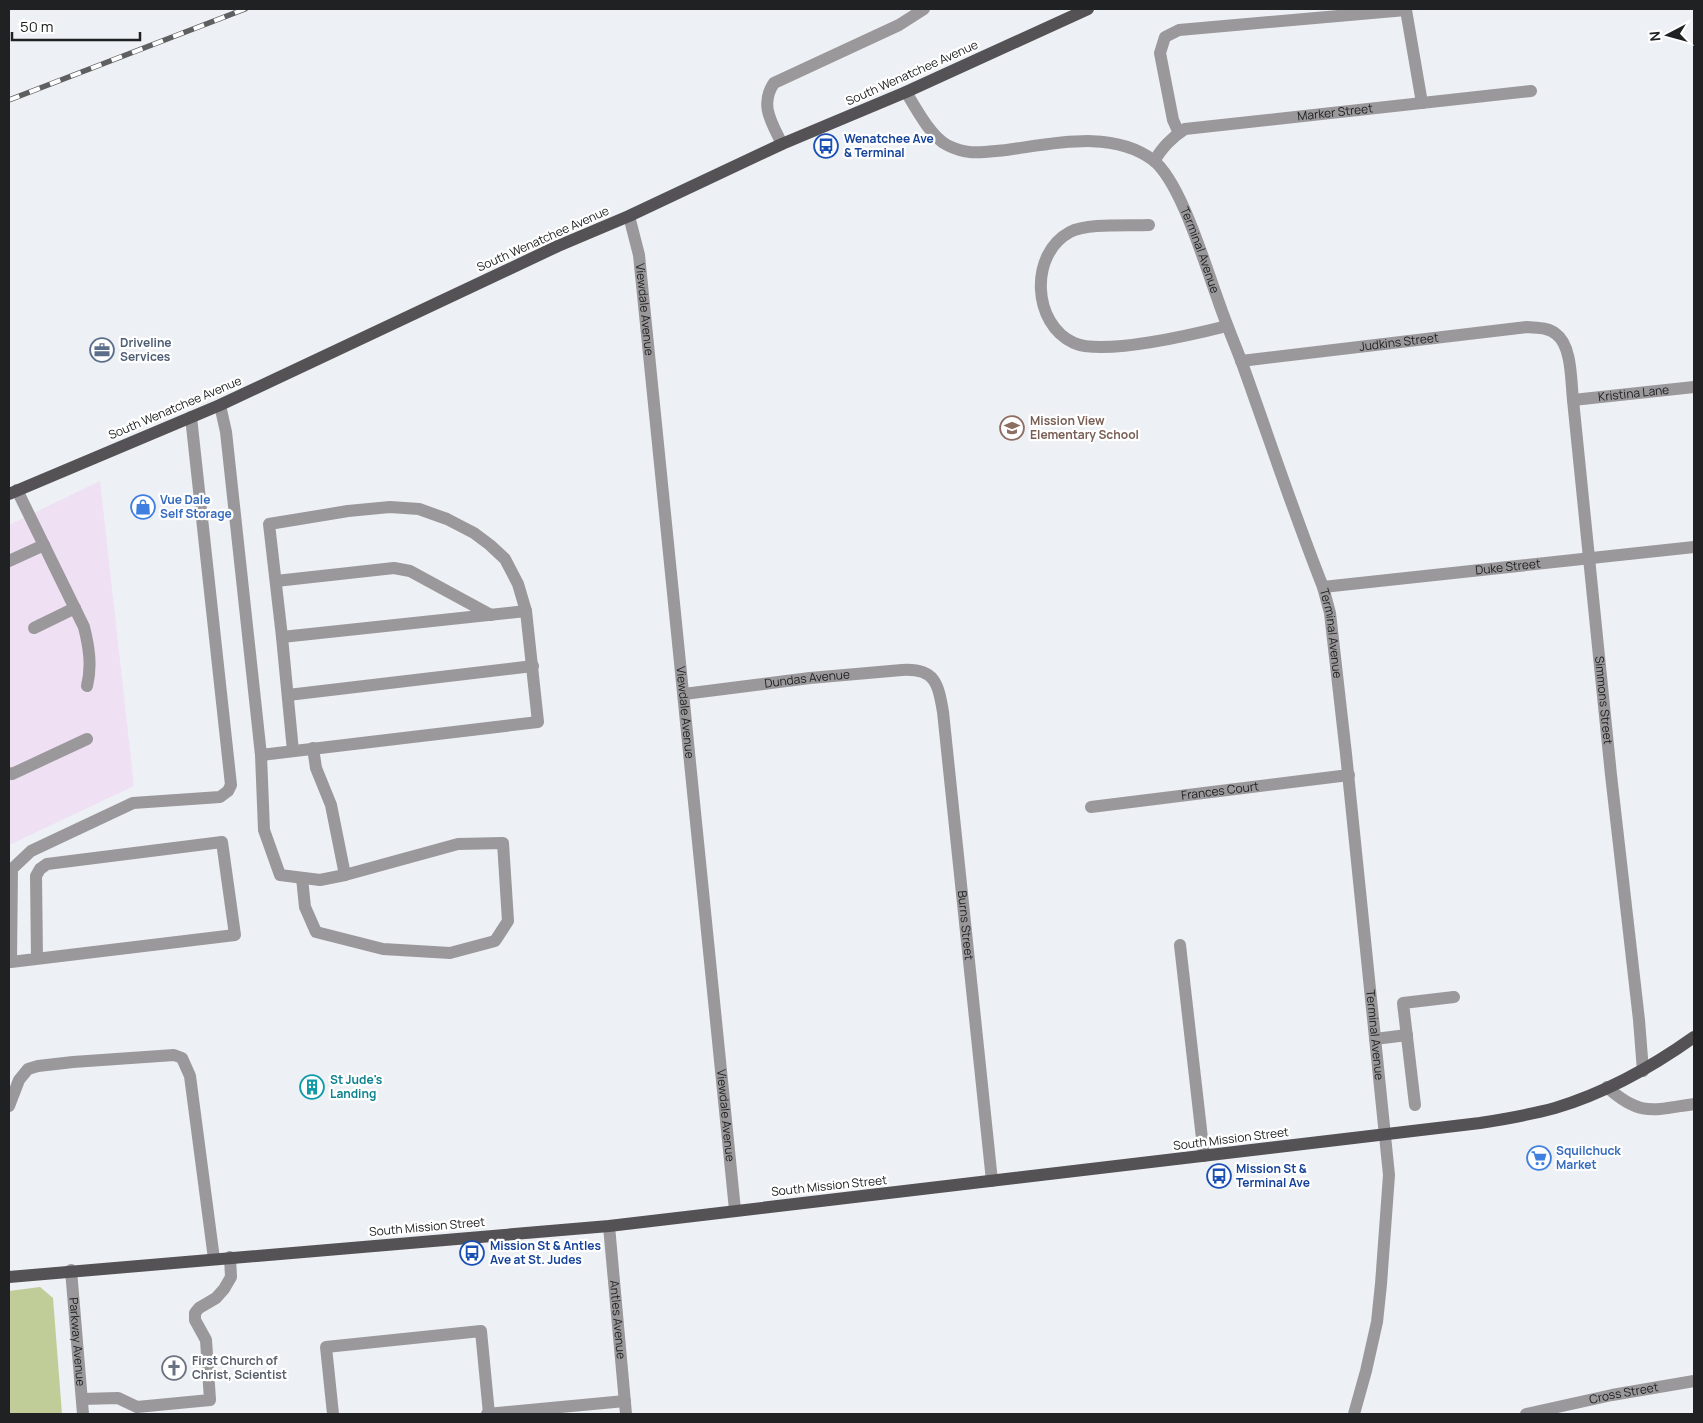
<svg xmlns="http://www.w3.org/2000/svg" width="1703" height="1423" font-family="Manrope,sans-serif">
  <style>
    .commercial { fill: #efe0f4 }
    .green { fill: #c1cd98 }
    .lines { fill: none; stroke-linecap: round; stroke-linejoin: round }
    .minor { stroke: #9a989a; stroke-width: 12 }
    .major { stroke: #545254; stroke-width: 12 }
    .rail-casing { stroke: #5e5f61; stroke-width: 5.5 }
    .rail { stroke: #fff; stroke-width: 4; stroke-dasharray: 11; stroke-linecap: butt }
    .labels { text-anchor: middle; stroke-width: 4.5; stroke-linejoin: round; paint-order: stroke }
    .street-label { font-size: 12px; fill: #202122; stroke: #fff }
    .transit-label { font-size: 12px; font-weight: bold; fill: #164399; stroke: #fff; text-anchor: start }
    .service-label { font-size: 12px; font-weight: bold; fill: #4e5e75; stroke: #fff; text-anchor: start }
    .education-label { font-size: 12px; font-weight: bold; fill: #785e54; stroke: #fff; text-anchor: start }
    .shop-label { font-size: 12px; font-weight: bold; fill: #366cbe; stroke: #fff; text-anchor: start }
    .culture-label { font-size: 12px; font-weight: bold; fill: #0d838f; stroke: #fff; text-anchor: start }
    .worship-label { font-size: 12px; font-weight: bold; fill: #5b616d; stroke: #fff; text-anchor: start }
  </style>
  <rect width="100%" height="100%" fill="#edf0f4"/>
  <!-- commercial -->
  <polygon class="commercial" points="100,481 134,786 9,845 9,525"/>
  <!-- green -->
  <polygon class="green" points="40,1287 53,1298 62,1414 9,1414 9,1291"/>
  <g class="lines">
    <!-- minor -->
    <g class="minor">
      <path id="s1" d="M 906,92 C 915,107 931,137 947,145 C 968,156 983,152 1006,150 C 1052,144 1112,129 1153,160 C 1181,182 1205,265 1218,300 C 1225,321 1234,342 1242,363 C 1269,438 1294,514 1323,587 L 1330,613 L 1346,754 L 1389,1175 L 1381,1284 L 1377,1322 L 1366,1371 L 1354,1414"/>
      <polyline points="1179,133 1173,120 1160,53 1165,37 1179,30 1406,10 1422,103"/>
      <path d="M 782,144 C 772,123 759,105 774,83 L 899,25 L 924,9"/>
      <path id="s2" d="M 1154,161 C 1163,147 1171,138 1185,129 L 1531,91"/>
      <path id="s3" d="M 629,216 L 639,255 L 735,1210"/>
      <path d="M 1149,225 C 1129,226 1087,223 1070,232 C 1029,254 1032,324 1074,343 C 1103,356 1195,334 1227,326"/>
      <path id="s4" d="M 1241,361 L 1527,327 C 1537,328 1548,327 1556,334 C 1572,345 1571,382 1573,400 L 1611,775 L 1639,1020 L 1643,1071"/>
      <path id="s5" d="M 1573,400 L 1694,387"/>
      <polyline points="220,405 226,432 261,755 538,722 526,611 282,637 293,751"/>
      <path d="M 17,490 L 84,627 C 89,647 92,666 87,686"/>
      <polyline points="9,561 44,545"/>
      <polyline points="276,581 394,568 410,571 491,615"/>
      <path id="s6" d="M 1323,587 L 1694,547"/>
      <polyline points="34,628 75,608"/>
      <polyline points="282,637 269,524 348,511 390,507 419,509 447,519 474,533 490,545 505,559 518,584 526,611"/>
      <path id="s7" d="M 684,694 L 810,678 L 902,670 C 935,668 938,683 943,712 L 992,1181"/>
      <polyline points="288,695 533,666"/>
      <polyline points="261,755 264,830 280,875 320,880 345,875 331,805 316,768 313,748"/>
      <polyline points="9,773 12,774 87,739"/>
      <path id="s8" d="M 1091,807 L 1349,775"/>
      <polyline points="302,878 305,907 316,932 383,949 450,953 495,941 508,921 503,843 458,844 345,875"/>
      <polyline points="1180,945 1204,1156"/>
      <polyline points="37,959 36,876 40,869 47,864 222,842 235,935 11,962 12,869 31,851 133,803 220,797 228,791 231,785 191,417"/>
      <polyline points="1375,1039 1407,1035"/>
      <path d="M 1607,1087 C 1640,1117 1653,1110 1694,1104"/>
      <polyline points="1415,1105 1403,1003 1454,997"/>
      <polyline points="9,1106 19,1080 28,1069 38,1066 73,1062 174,1055 182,1058 190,1076 214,1259"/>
      <path id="s9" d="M 609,1226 L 626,1414"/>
      <path id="s10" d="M 71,1270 L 83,1414"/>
      <polyline points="82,1399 118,1398 137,1407 210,1400 206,1340 195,1320 195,1313 199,1308 216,1298 224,1289 231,1277 230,1257"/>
      <polyline points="333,1414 326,1347 481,1331 489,1414"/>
      <polyline points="487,1414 625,1401"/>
      <path id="s11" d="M 1526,1414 L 1612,1395 L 1694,1381"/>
    </g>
    <!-- major -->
    <g class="major">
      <polyline points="9,494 220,405 558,246 629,216 782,144 906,92 1088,9"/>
      <path d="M 9,1277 L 609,1226 L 1480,1123 C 1505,1119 1530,1115 1555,1108 C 1605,1093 1652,1067 1694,1037"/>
    </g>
    <!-- rail casing -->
    <g class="rail-casing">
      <polyline id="rail" points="9,100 245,9"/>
    </g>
    <!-- rail -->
    <use href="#rail" class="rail"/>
  </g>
  <!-- icons -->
  <defs>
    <g id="bus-ring" transform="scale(1.25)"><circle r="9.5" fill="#fff" stroke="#1a4fb4" stroke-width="1.5"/><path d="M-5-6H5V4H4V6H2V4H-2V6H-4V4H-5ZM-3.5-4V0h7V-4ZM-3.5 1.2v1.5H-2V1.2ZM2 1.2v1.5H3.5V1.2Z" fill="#1a4fb4"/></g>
    <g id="office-ring" transform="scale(1.25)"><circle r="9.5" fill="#fff" stroke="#5c6f8a" stroke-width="1.5"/><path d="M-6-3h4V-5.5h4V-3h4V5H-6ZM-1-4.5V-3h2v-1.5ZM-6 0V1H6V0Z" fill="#5c6f8a"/></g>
    <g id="school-ring" transform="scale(1.25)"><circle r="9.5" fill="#fff" stroke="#8d6e63" stroke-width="1.5"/><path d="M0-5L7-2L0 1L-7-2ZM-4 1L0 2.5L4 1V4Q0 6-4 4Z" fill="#8d6e63"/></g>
    <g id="shop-ring" transform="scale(1.25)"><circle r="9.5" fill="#fff" stroke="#3f7fe0" stroke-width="1.5"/><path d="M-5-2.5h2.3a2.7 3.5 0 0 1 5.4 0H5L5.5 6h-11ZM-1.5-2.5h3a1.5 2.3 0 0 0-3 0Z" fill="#3f7fe0"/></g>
    <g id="building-ring" transform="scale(1.25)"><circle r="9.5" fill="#fff" stroke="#0f9aa8" stroke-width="1.5"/><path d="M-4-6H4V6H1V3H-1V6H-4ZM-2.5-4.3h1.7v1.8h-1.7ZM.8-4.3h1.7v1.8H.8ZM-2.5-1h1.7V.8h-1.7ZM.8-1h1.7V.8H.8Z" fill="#0f9aa8"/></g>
    <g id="supermarket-ring" transform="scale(1.25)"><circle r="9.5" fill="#fff" stroke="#3f7fe0" stroke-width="1.5"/><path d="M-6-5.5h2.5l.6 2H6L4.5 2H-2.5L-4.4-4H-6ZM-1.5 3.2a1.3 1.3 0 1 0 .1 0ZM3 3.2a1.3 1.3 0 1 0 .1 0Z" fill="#3f7fe0"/></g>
    <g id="church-ring" transform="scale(1.25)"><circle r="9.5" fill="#fff" stroke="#6b7280" stroke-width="1.5"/><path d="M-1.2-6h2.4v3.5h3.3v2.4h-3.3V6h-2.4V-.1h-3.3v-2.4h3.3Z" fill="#6b7280"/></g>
  </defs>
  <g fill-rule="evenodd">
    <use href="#bus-ring" x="826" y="146"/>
    <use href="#office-ring" x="102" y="350"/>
    <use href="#school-ring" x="1012" y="428"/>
    <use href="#shop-ring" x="143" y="507"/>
    <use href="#building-ring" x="312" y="1087"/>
    <use href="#supermarket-ring" x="1539" y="1158"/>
    <use href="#bus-ring" x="1219" y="1176"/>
    <use href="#bus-ring" x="472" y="1253"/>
    <use href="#church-ring" x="174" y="1368"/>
  </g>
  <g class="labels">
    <!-- street labels -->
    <g class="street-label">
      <text transform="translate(912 73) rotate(-24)" y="4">South Wenatchee Avenue</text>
      <text dy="4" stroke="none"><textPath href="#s2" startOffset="196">Marker Street</textPath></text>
      <text transform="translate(543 239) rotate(-24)" y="4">South Wenatchee Avenue</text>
      <text dy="4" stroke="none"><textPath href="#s1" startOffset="382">Terminal Avenue</textPath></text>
      <text dy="4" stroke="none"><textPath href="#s3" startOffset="95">Viewdale Avenue</textPath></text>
      <text dy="4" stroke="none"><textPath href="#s4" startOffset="159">Judkins Street</textPath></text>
      <text dy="4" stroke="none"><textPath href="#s5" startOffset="61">Kristina Lane</textPath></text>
      <text transform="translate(175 408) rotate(-23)" y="4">South Wenatchee Avenue</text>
      <text dy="4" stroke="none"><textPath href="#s6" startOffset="186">Duke Street</textPath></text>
      <text dy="4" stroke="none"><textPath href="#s1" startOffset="788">Terminal Avenue</textPath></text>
      <text dy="4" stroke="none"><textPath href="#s7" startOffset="124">Dundas Avenue</textPath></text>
      <text dy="4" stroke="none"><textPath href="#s4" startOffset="690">Simmons Street</textPath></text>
      <text dy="4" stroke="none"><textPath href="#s3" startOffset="500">Viewdale Avenue</textPath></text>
      <text dy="4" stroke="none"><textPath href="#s8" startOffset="130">Frances Court</textPath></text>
      <text dy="4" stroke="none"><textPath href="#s7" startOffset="502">Burns Street</textPath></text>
      <text dy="4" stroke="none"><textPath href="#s1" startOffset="1192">Terminal Avenue</textPath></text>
      <text dy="4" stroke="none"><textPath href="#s3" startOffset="905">Viewdale Avenue</textPath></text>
      <text transform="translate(1231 1139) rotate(-7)" y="4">South Mission Street</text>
      <text transform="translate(829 1186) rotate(-6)" y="4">South Mission Street</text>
      <text transform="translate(427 1227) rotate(-5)" y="4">South Mission Street</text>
      <text dy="4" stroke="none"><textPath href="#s9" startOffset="94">Antles Avenue</textPath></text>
      <text dy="4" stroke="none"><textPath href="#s10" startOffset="72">Parkway Avenue</textPath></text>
      <text dy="4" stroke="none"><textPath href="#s11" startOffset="100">Cross Street</textPath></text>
    </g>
    <!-- transit labels -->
    <g class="transit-label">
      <text x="844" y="143">Wenatchee Ave<tspan x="844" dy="14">&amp; Terminal</tspan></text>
      <text x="1236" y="1173">Mission St &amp;<tspan x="1236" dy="14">Terminal Ave</tspan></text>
      <text x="490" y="1250">Mission St &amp; Antles<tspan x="490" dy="14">Ave at St. Judes</tspan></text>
    </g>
    <!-- service labels -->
    <g class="service-label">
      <text x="120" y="347">Driveline<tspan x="120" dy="14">Services</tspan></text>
    </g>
    <!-- education labels -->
    <g class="education-label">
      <text x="1030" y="425">Mission View<tspan x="1030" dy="14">Elementary School</tspan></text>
    </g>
    <!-- shop labels -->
    <g class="shop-label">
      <text x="160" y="504">Vue Dale<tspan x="160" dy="14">Self Storage</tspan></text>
      <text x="1556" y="1155">Squilchuck<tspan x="1556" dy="14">Market</tspan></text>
    </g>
    <!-- culture labels -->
    <g class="culture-label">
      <text x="330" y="1084">St Jude's<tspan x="330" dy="14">Landing</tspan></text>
    </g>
    <!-- worship labels -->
    <g class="worship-label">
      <text x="192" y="1365">First Church of<tspan x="192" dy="14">Christ, Scientist</tspan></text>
    </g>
  </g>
  <!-- border -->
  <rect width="1703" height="1423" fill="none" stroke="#202122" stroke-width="20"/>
  <!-- north arrow -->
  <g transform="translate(1668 35) rotate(264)" stroke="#ffffff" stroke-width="4" paint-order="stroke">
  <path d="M0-4L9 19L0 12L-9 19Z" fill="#202122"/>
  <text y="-8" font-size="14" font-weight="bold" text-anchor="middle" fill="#202122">N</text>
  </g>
  <!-- scale -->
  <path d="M12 32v8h128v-8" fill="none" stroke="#202122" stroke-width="2.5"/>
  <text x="20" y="32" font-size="15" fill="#202122" stroke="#ffffff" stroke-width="4" paint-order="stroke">50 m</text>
</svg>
